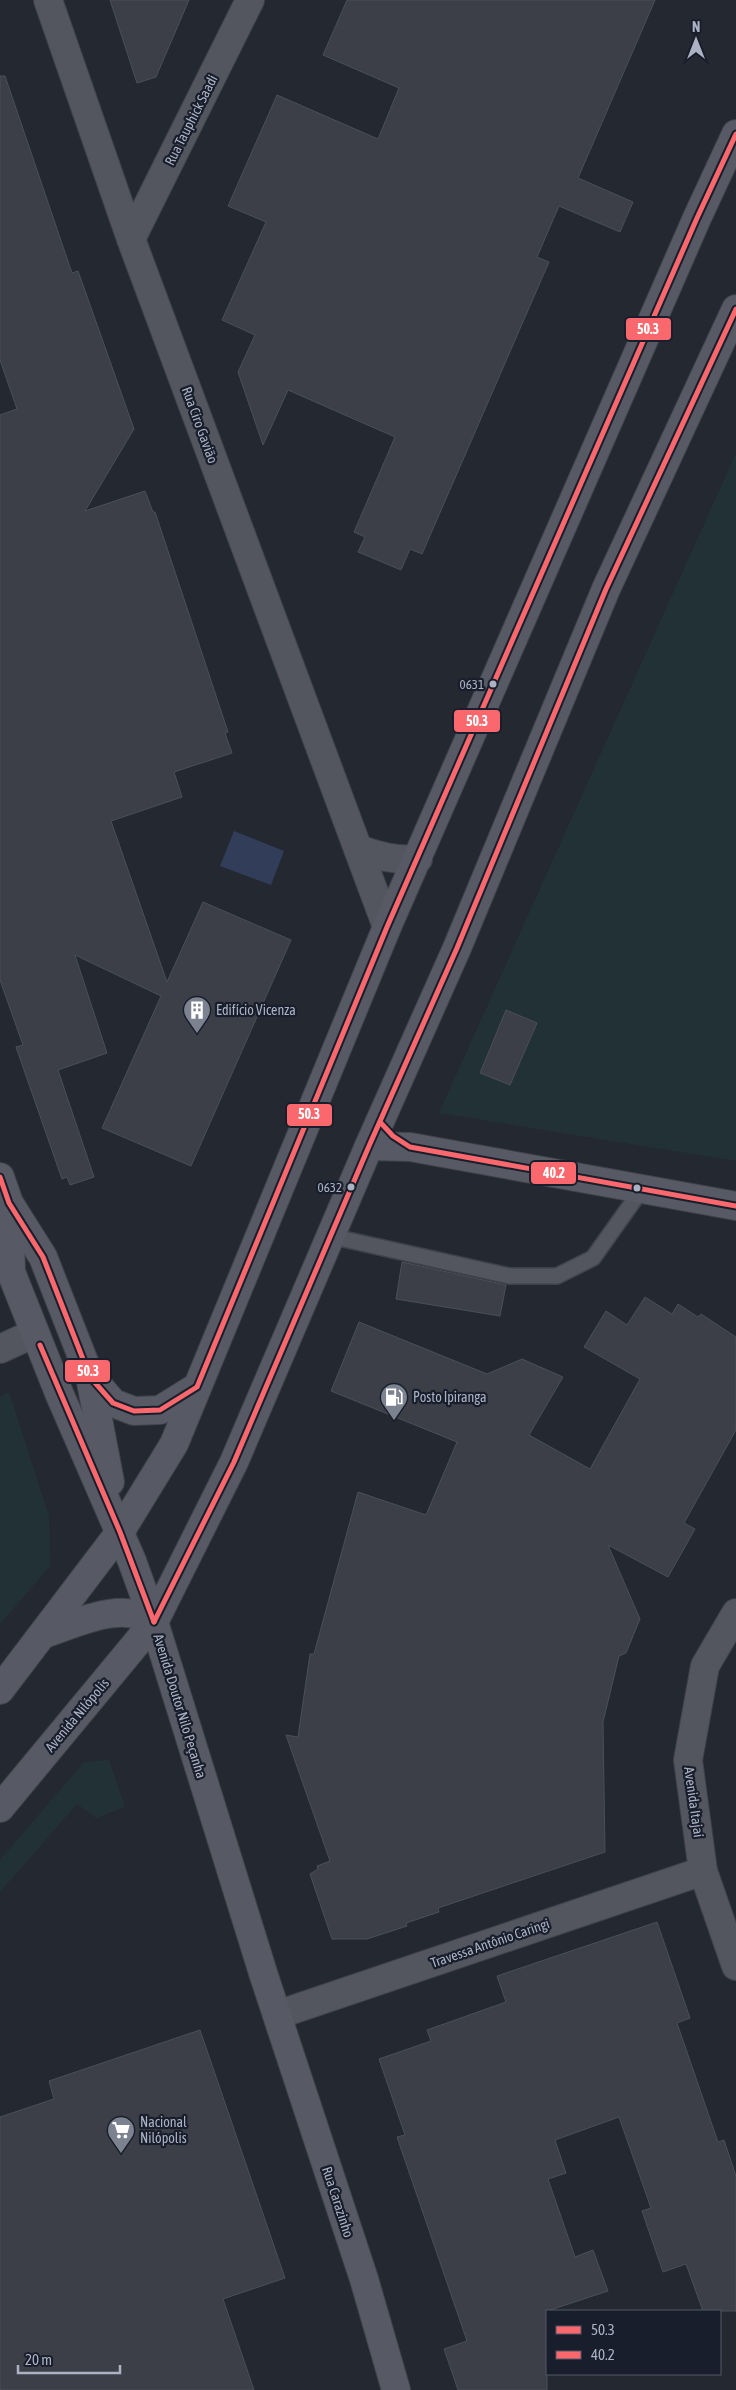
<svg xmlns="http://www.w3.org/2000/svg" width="736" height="2390" font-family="'Asap Condensed',sans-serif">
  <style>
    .green { fill: #213136 }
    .water { fill: #313d59 }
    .building { fill: #3c3f47; stroke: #4b4f59 }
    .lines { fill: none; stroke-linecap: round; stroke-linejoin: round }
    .lane-casing { stroke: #40424a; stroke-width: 18 }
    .street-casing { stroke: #40424a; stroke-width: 30 }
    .secondary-casing { stroke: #40424a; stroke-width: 30 }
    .lane { stroke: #53565f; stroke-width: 15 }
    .street { stroke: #53565f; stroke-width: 28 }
    .secondary { stroke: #575a64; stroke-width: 28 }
    .bus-1-casing { stroke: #181e2b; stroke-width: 9 }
    .bus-2-casing { stroke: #181e2b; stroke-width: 9 }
    .bus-1 { stroke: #fa676c; stroke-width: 5 }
    .bus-2 { stroke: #fa676c; stroke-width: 5 }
    .bus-dot { fill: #acb2c3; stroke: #181e2b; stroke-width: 2 }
    .labels { text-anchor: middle; stroke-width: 4.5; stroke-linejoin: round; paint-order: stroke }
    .bus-label { font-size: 13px; fill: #acb2c3; stroke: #181e2b; text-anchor: end }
    .street-label { font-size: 14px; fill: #acb2c3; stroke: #181e2b }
    .poi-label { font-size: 14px; fill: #acb2c3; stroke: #181e2b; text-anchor: start }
    .line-badge { stroke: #181e2b; stroke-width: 2 }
    .badge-label { font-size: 14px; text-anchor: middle; font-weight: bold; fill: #fff }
  </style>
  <rect width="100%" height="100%" fill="#242831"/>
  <!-- green -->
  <g class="green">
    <polygon points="736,453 736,1161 439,1113"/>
    <polygon points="9,1392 49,1516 50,1566 0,1624 0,1397"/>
    <polygon points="109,1760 125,1807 96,1818 77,1804 0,1892 0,1860 84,1762"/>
  </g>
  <!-- water -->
  <polygon class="water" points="234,831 284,851 271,885 220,866"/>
  <!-- building -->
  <g class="building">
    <polygon points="110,0 189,0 156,77 137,83"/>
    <polygon points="347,0 655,0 578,178 633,202 620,232 559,206 537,257 549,262 422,554 410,549 401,570 358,552 365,537 354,532 395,437 288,390 263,445 238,372 255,335 222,320 266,222 228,206 277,95 378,139 399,88 323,55"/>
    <polygon points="0,76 5,76 72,273 78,271 134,429 85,511 145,491 153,512 155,512 189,614 228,732 225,733 232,753 174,772 182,797 111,821 167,982 203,902 291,940 191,1166 102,1128 161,996 75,955 107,1053 58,1070 94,1177 70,1185 67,1177 62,1179 16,1047 23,1045 0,980 0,415 17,409 0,360"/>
    <polygon points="506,1010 537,1023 510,1085 480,1073"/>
    <polygon points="402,1262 506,1285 500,1316 396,1299"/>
    <polygon points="645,1297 672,1314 678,1304 698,1317 701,1314 736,1337 736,1430 684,1523 695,1529 668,1577 608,1545 640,1619 626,1653 619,1656 603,1722 605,1852 438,1908 439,1912 406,1923 407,1926 367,1939 332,1939 310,1874 318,1869 317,1866 330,1861 286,1735 298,1737 310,1654 314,1654 358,1492 426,1515 457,1442 331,1391 359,1322 487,1374 522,1359 563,1377 529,1435 590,1469 640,1379 584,1347 606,1311 627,1325"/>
    <polygon points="657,1922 690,2018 677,2023 718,2142 724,2140 736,2176 736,2311 703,2311 686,2264 663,2272 642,2211 651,2208 619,2117 555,2140 566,2173 548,2179 575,2257 593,2250 608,2291 547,2311 547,2390 458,2390 444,2349 467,2341 397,2137 405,2135 379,2059 431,2041 427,2030 506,2002 497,1976"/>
    <polygon points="200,2030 285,2278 223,2299 254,2390 0,2390 0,2117 54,2099 49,2081"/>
  </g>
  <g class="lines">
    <!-- lane casing -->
    <g class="lane-casing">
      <polyline id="lane" points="330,1236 509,1276 557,1276 593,1258 642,1189"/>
    </g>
    <!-- street casing -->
    <g class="street-casing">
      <g id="street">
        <polyline points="48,0 131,239 387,927"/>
        <polyline points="131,239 250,0"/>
        <path d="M 358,849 C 378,856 396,861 418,859"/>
        <polyline points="0,1349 35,1333"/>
        <polyline points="736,1613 705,1666 688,1760 703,1871 736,1966"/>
        <polyline points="277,2015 703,1871"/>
      </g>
    </g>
    <!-- secondary casing -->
    <g class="secondary-casing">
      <g id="secondary">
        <polyline points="369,1146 410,1147 736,1206"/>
        <polyline points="0,1177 9,1203 43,1257 90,1377 110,1482"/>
        <polyline points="9,1203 11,1272 59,1393 132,1561 154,1622 264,1976 364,2279 396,2390"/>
        <polyline points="91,1377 113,1403 134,1411 160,1410 197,1387"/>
        <path d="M 44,1634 C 78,1623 121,1600 154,1622"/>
        <polyline points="0,1690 120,1532 174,1444 387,927 697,218 736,134"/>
        <polyline points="0,1808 154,1622 234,1462 369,1146 457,948 606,589 736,309"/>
      </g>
    </g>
    <!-- lane -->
    <use href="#lane" class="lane"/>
    <!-- street -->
    <use href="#street" class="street"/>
    <!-- secondary -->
    <use href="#secondary" class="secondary"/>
    <!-- bus-1 casing -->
    <g class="bus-1-casing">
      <g id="bus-1">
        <polyline points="0,1177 9,1203 43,1257 90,1377 113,1403 134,1411 160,1410 197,1387 387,927 697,218 736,134"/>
        <polyline points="40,1345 120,1532 154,1622"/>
        <polyline points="154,1622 234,1462 369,1146 457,948 606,589 736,309"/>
      </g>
    </g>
    <!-- bus-2 casing -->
    <g class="bus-2-casing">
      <polyline id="bus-2" points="380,1122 393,1136 410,1147 736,1206"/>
    </g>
    <!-- bus-1 -->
    <use href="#bus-1" class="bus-1"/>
    <!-- bus-2 -->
    <use href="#bus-2" class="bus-2"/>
  </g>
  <!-- icons -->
  <defs>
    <g id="building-pin" transform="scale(1.4375)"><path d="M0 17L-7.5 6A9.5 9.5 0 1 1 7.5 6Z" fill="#7c8290" stroke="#181e2b"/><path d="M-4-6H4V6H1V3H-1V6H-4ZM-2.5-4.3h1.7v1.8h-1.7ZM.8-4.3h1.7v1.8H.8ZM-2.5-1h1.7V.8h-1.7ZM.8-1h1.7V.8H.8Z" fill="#fff"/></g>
    <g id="fuel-pin" transform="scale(1.4375)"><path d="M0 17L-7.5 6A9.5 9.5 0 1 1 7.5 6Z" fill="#7c8290" stroke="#181e2b"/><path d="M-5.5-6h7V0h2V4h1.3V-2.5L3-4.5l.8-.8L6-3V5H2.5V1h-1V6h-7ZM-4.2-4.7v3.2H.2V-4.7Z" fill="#fff"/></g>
    <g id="supermarket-pin" transform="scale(1.4375)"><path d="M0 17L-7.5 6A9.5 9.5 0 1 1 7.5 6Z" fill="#7c8290" stroke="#181e2b"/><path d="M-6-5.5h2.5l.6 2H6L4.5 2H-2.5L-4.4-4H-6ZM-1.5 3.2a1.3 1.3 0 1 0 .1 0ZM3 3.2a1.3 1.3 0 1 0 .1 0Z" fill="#fff"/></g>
  </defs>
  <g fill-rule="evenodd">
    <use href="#building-pin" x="197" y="1010"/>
    <use href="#fuel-pin" x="394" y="1397"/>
    <use href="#supermarket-pin" x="121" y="2130"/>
  </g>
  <!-- markers -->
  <g class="bus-dot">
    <circle cx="493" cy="684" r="4.5"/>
    <circle cx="351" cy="1187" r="4.5"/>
    <circle cx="637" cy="1188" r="4.5"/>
  </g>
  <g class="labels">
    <!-- bus labels -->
    <g class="bus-label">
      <text x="484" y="689">0631</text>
      <text x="342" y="1192">0632</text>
    </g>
    <!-- street labels -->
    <g class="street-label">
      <text transform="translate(191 120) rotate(-63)" y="5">Rua Tauphick Saadi</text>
      <text transform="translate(200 425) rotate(70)" y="5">Rua Ciro Gavião</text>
      <text transform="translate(180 1706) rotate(73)" y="5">Avenida Doutor Nilo Peçanha</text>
      <text transform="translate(77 1715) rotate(-50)" y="5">Avenida Nilópolis</text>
      <text transform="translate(694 1802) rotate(82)" y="5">Avenida Itajaí</text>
      <text transform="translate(490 1943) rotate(-19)" y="5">Travessa Antônio Caringi</text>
      <text transform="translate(338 2202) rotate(72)" y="5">Rua Carazinho</text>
    </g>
    <!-- poi labels -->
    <g class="poi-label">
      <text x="216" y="1015">Edifício Vicenza</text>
      <text x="413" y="1402">Posto Ipiranga</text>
      <text x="140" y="2127">Nacional<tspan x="140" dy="16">Nilópolis</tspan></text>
    </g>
  </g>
  <g class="line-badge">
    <rect x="625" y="317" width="47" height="24" rx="5" fill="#fa676c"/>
    <rect x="453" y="709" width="48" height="24" rx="5" fill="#fa676c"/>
    <rect x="286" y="1103" width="47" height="24" rx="5" fill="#fa676c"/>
    <rect x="530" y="1161" width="47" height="24" rx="5" fill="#fa676c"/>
    <rect x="64" y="1359" width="47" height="24" rx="5" fill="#fa676c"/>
  </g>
  <g class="badge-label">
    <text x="648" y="334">50.3</text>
    <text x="477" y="726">50.3</text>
    <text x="309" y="1119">50.3</text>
    <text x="554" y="1178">40.2</text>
    <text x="88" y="1376">50.3</text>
  </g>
  <!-- legend -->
  <rect x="546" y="2310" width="175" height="65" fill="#181e2b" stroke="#535968"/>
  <rect x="556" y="2326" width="25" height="8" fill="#fa676c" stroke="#535968"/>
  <text x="591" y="2335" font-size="15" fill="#acb2c3">50.3</text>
  <rect x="556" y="2351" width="25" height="8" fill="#fa676c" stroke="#535968"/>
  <text x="591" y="2360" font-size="15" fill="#acb2c3">40.2</text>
  <!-- north arrow -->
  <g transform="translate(696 40)" stroke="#181e2b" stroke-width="4" paint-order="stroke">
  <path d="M0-4L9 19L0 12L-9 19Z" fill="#acb2c3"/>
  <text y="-8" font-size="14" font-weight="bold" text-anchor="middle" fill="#acb2c3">N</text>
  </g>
  <!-- scale -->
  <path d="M18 2365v8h102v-8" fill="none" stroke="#acb2c3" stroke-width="2.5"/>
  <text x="25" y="2365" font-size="15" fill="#acb2c3" stroke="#181e2b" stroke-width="4" paint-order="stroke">20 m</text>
</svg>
